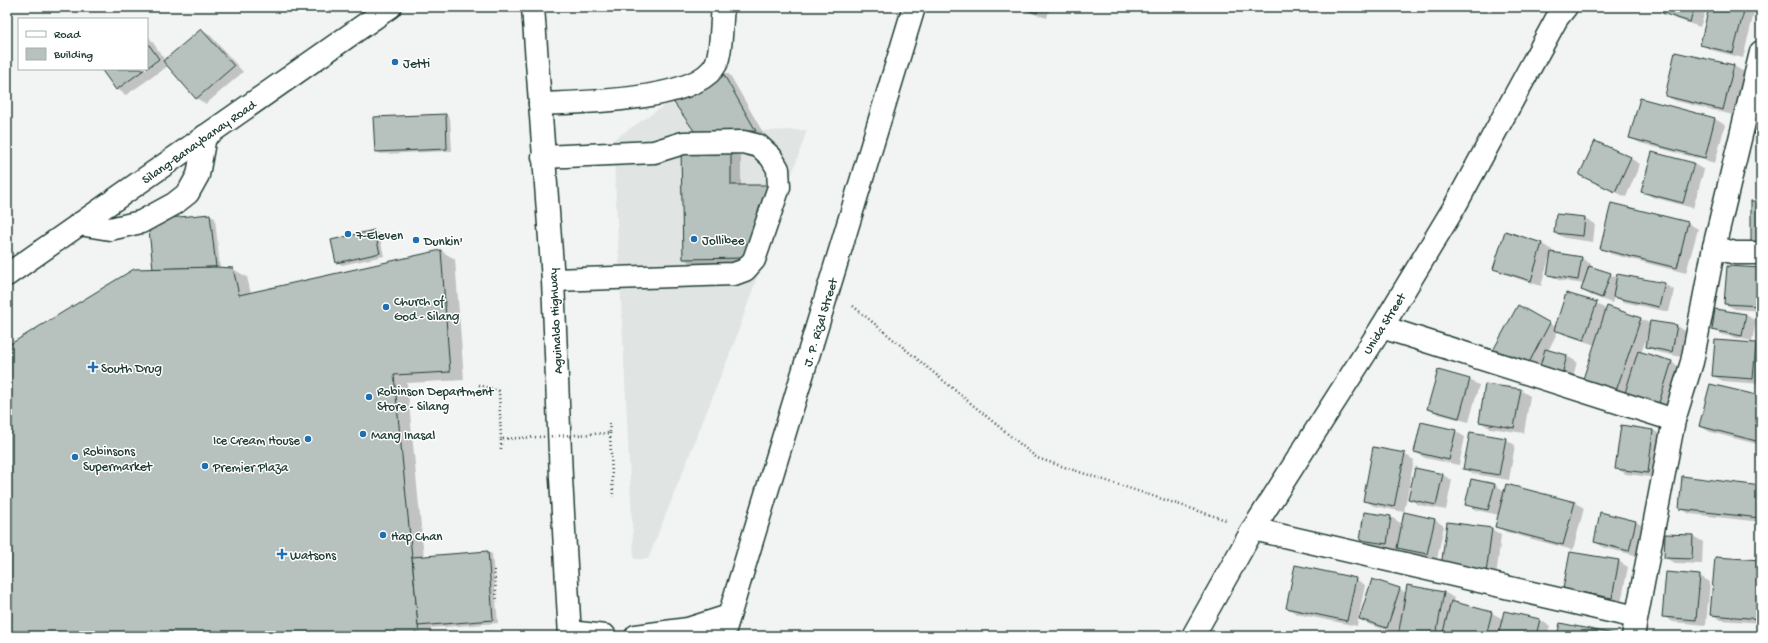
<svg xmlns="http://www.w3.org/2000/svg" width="1768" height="643" font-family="'Gochi Hand',sans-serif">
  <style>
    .built { fill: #e0e4e3 }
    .shadow { fill: #0003 }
    .building { fill: #b7c1bd; stroke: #1f3d34 }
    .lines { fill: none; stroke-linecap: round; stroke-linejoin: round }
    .minor-casing { stroke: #1f3d34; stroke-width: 25 }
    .major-casing { stroke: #1f3d34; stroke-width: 25 }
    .path { stroke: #1f3d34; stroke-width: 2.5; stroke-dasharray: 1 3; stroke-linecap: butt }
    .minor { stroke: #fff; stroke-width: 22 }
    .major { stroke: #fff; stroke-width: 22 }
    .path-bridge { stroke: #1f3d34; stroke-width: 2.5; stroke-dasharray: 1 3; stroke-linecap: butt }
    .poi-dot { fill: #1f6fb2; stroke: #fff; stroke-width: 1.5 }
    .labels { text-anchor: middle; stroke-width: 3; stroke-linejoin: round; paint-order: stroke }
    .poi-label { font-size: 13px; fill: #1f3d34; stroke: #fff; text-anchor: start }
    .street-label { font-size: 13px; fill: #1f3d34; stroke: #fff }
  </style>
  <rect width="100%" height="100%" fill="#f2f3f3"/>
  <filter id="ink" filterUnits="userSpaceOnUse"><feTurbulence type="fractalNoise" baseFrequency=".025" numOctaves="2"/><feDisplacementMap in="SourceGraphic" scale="8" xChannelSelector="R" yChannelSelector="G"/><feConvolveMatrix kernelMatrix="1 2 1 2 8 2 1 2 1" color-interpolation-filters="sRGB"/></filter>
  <g filter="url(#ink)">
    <!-- built -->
    <polygon class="built" points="720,68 756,131 807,130 736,338 648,559 634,559 613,140"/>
    <!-- shadow -->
    <g class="shadow">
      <polygon points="1011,7 1050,7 1047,18"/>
      <polygon points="1665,7 1707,7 1700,27 1673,18 1663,12"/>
      <polygon points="1710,7 1741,7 1754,13 1743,58 1711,50 1701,44"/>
      <polygon points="201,30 211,36 243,72 206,104 196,98 168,66 126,95 117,89 103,69 147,69 147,34 165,60"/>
      <polygon points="1734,66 1744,72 1733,115 1676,101 1666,96"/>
      <polygon points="720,70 730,75 765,136 706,137"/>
      <polygon points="1640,100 1715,119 1725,125 1715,163 1640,143 1630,138"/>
      <polygon points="445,115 450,118 452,151 381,154 376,151"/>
      <polygon points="731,151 741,157 741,186 784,190 789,193 783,210 776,208 757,263 694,265 684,259"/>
      <polygon points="1653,154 1694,164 1704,170 1693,208 1652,197 1643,191"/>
      <polygon points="1630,158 1640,164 1626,197 1590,180"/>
      <polygon points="1612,204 1688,223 1698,229 1686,273 1611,254 1601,248"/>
      <polygon points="210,215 215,218 220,268 233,269 247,277 251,294 441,251 455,259 464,380 407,383 424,557 488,552 492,554 498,623 431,628 432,636 7,636 7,347 157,270"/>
      <polygon points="1585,218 1595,224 1593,242 1565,238 1555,233"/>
      <polygon points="374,231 379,234 384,256 342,265 337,262"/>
      <polygon points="1505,232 1542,244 1552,250 1551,253 1581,258 1591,264 1591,267 1618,278 1664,284 1674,290 1669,312 1624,302 1614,297 1612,303 1592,296 1582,290 1584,284 1558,280 1548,274 1551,258 1549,258 1541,286 1504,274 1494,268"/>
      <polygon points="1761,269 1761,311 1735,309 1725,304"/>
      <polygon points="1596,303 1607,310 1608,308 1641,319 1651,324 1677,326 1687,332 1682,357 1657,352 1647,347 1649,331 1641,353 1671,362 1681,368 1668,410 1594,385 1584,379 1595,345 1565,335 1558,331 1548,351 1567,356 1577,362 1571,384 1541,364 1534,377 1503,360 1518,307 1556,327"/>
      <polygon points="1716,310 1746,315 1756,321 1752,341 1723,335 1713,329"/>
      <polygon points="1755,344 1761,347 1761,384 1723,381 1713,376"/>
      <polygon points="1469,380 1479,385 1469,422 1438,414 1428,408"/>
      <polygon points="1710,385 1761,397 1761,445 1710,432 1700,426"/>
      <polygon points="1520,390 1530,396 1524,433 1490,428 1480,422"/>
      <polygon points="1653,430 1663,436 1658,478 1626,474 1616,468"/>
      <polygon points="1455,431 1465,437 1459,465 1425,458 1415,452"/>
      <polygon points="1505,439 1515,445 1509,480 1474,474 1464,468"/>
      <polygon points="1404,454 1414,460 1404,512 1374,506 1364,500"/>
      <polygon points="1443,475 1452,480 1446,510 1419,505 1409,499"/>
      <polygon points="1683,478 1761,487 1761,522 1690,514 1680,508"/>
      <polygon points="1495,485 1505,491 1574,502 1584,508 1573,550 1506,532 1496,526 1499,515 1476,510 1466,504"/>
      <polygon points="1365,513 1391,517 1402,524 1435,520 1444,526 1437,559 1408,553 1397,547 1397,549 1371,545 1361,539"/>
      <polygon points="1636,522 1646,528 1639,556 1605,548 1595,542"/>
      <polygon points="1492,529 1501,535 1496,578 1452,572"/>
      <polygon points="1693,536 1703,542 1702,564 1675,563 1665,558"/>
      <polygon points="1618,561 1628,567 1621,603 1574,595 1564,589"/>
      <polygon points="1761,561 1761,623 1721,620 1711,614"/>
      <polygon points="1667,573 1700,576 1710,582 1706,625 1673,622 1663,616"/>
      <polygon points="1355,579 1365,585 1357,626 1297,614 1287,608"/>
      <polygon points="1399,589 1407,593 1444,592 1454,598 1453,603 1492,613 1503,619 1504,612 1540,620 1550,626 1547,636 1399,636 1401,626 1399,626 1397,633 1370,625 1361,619"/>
    </g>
    <!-- building -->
    <g class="building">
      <polygon points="1018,7 1039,7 1037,13"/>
      <polygon points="1664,7 1695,7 1690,22 1662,13"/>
      <polygon points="1709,7 1745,7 1733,53 1700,45"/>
      <polygon points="201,29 234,66 196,99 163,61"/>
      <polygon points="147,42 159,59 147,68"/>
      <polygon points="1675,52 1734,65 1723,110 1665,96"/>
      <polygon points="720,68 756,131 695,132 672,100"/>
      <polygon points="101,69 145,69 116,90"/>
      <polygon points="1640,98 1715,118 1705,158 1629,138"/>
      <polygon points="446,114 447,149 375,152 373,117"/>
      <polygon points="1595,141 1631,157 1615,192 1579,175"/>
      <polygon points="731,150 731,185 772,185 747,258 683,259 681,151"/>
      <polygon points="1652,152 1694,163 1683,203 1641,192"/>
      <rect x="1751" y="201" width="10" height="45"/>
      <polygon points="1611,203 1688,222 1677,268 1600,249"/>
      <polygon points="210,214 216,267 153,269 148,220"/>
      <polygon points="1556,214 1585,217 1583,236 1554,233"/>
      <polygon points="374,230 380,253 336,263 331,240"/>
      <polygon points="1505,231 1542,243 1531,281 1493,269"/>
      <polygon points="441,250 450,372 394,375 412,557 419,636 7,636 7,346 134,269 216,267 233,268 239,295"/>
      <polygon points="1551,252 1582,257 1578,280 1547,275"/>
      <polygon points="1589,266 1611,273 1602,298 1581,290"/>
      <polygon points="1727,266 1761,268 1761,306 1724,304"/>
      <polygon points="1617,274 1665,283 1659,307 1613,297"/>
      <polygon points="1566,293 1597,302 1584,340 1554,330"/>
      <polygon points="1518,305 1550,323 1524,372 1491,354"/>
      <polygon points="1607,306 1641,318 1616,391 1583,379"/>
      <polygon points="1715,309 1746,314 1742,336 1712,330"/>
      <polygon points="1650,321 1677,325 1672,352 1646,347"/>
      <polygon points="1715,340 1756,343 1753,379 1712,376"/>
      <polygon points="1545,349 1567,355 1561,379 1538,373"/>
      <polygon points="1638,351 1672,361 1658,406 1624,396"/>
      <polygon points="1438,370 1470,379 1459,418 1427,409"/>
      <polygon points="1485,384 1521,389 1514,428 1479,422"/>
      <polygon points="1710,384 1761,396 1760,442 1699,426"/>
      <polygon points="1421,422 1456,430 1449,460 1414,452"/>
      <polygon points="1621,425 1653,430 1648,473 1615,469"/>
      <polygon points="1470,432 1506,438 1499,475 1463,469"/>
      <polygon points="1373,447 1405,453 1394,507 1363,501"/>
      <polygon points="1415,468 1443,474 1436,505 1408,499"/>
      <polygon points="1682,476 1761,486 1760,518 1679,509"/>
      <polygon points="1471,479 1495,484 1488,510 1465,505"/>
      <polygon points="1506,484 1575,502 1563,545 1495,527"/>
      <polygon points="1364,512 1391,516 1387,544 1360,540"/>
      <polygon points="1404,512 1435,519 1427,554 1397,548"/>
      <polygon points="1600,512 1636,521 1629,551 1594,542"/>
      <polygon points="1447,522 1492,528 1486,573 1441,567"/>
      <polygon points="1665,534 1693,535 1692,559 1664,558"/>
      <polygon points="488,551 493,620 418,626 412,557"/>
      <polygon points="1570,552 1619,560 1612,598 1563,589"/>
      <polygon points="1715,557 1761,560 1761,619 1710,615"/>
      <polygon points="1295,565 1356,578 1347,621 1286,608"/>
      <polygon points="1666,572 1700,575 1696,620 1662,617"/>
      <polygon points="1372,579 1400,588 1387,628 1359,619"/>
      <polygon points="1407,585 1444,592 1436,636 1398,636"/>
      <polygon points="1451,601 1492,612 1486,636 1442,636"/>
      <polygon points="1504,611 1540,619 1536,636 1498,636"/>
      <polygon points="1560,623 1614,634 1614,636 1557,636"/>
      <polygon points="491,632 491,636 475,636 475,633"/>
    </g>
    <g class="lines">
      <!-- minor casing -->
      <g class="minor-casing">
        <g id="minor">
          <path d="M 540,104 C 578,102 697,102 716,64 C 722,50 721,23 723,7"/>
          <polyline points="543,157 654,152 683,143 743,142 759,146 771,157 778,169 779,187 754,260 745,270 734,274 553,280"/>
          <polyline points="79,224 110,229 141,222 174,204 188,193 198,175 205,136"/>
          <polyline points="1714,247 1735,253 1761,253"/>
          <polyline points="1382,327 1674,420"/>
          <polyline points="1253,529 1636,617"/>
          <polyline points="1193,636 1253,529 1382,327 1455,206 1557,18 1566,7"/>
          <polyline points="1633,636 1674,420 1692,362 1714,247 1761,52"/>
        </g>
      </g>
      <!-- major casing -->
      <g class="major-casing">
        <g id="major">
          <polyline points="533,7 553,280 561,478 570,636"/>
          <polyline points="7,275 390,7"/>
          <polyline points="570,632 605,636"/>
          <polyline points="636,636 688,629 729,616"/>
          <polyline points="723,636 914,7"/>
        </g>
      </g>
      <!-- path -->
      <g class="path">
        <polyline points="853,306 1037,458 1226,520"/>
        <polyline points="479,385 499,391 501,439"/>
        <polyline points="610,433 613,497"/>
        <polyline points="494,570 497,602"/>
      </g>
      <!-- minor -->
      <use href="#minor" class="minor"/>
      <!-- major -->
      <use href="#major" class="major"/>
      <!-- path-bridge -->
      <polyline class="path-bridge" points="501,449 501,439 610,433 609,422"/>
    </g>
  </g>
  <!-- markers -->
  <g class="poi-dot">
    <circle cx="395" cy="62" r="4"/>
    <circle cx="348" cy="234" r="4"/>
    <circle cx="694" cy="239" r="4"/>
    <circle cx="416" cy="240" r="4"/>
    <circle cx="386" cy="307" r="4"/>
    <path d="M91 361h4v4h4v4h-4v4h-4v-4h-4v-4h4z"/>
    <circle cx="369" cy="397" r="4"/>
    <circle cx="363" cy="434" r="4"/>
    <circle cx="308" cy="439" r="4"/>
    <circle cx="75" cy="457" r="4"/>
    <circle cx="205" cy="466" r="4"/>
    <circle cx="383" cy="535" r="4"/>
    <path d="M280 548h4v4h4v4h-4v4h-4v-4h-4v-4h4z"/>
  </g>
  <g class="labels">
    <!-- poi labels -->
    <g class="poi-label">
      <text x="403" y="67">Jetti</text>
      <text x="356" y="239">7-Eleven</text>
      <text x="702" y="244">Jollibee</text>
      <text x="424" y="245">Dunkin'</text>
      <text x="394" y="305">Church of<tspan x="394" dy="15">God - Silang</tspan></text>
      <text x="101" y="372">South Drug</text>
      <text x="377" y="395">Robinson Department<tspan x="377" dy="15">Store - Silang</tspan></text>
      <text x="371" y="439">Mang Inasal</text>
      <text x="300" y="444" text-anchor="end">Ice Cream House</text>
      <text x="83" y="455">Robinsons<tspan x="83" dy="15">Supermarket</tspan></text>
      <text x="213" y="471">Premier Plaza</text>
      <text x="391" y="540">Hap Chan</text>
      <text x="290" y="559">Watsons</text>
    </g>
    <!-- street labels -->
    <g class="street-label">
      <text transform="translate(198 141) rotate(-35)" y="5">Silang-Banaybanay Road</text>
      <text transform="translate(554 321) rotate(-93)" y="5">Aguinaldo Highway</text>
      <text transform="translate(819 322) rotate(-73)" y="5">J. P. Rizal Street</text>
      <text transform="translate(1383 323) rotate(-58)" y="5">Unida Street</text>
    </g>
  </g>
  <!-- margin -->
  <rect width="1768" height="643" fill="none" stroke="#fff" stroke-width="24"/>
  <rect x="12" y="12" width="1744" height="619" fill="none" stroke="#1f3d34" stroke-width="1.5" filter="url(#ink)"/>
  <!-- legend -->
  <rect x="18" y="18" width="130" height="52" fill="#ffffff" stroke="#a5b1ae"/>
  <rect x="26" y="31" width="20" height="6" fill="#ffffff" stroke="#a5b1ae"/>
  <text x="54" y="38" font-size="12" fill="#1f3d34">Road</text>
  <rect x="26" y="48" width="20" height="12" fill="#b7c1bd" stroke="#a5b1ae"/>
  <text x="54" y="58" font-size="12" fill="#1f3d34">Building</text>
</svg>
